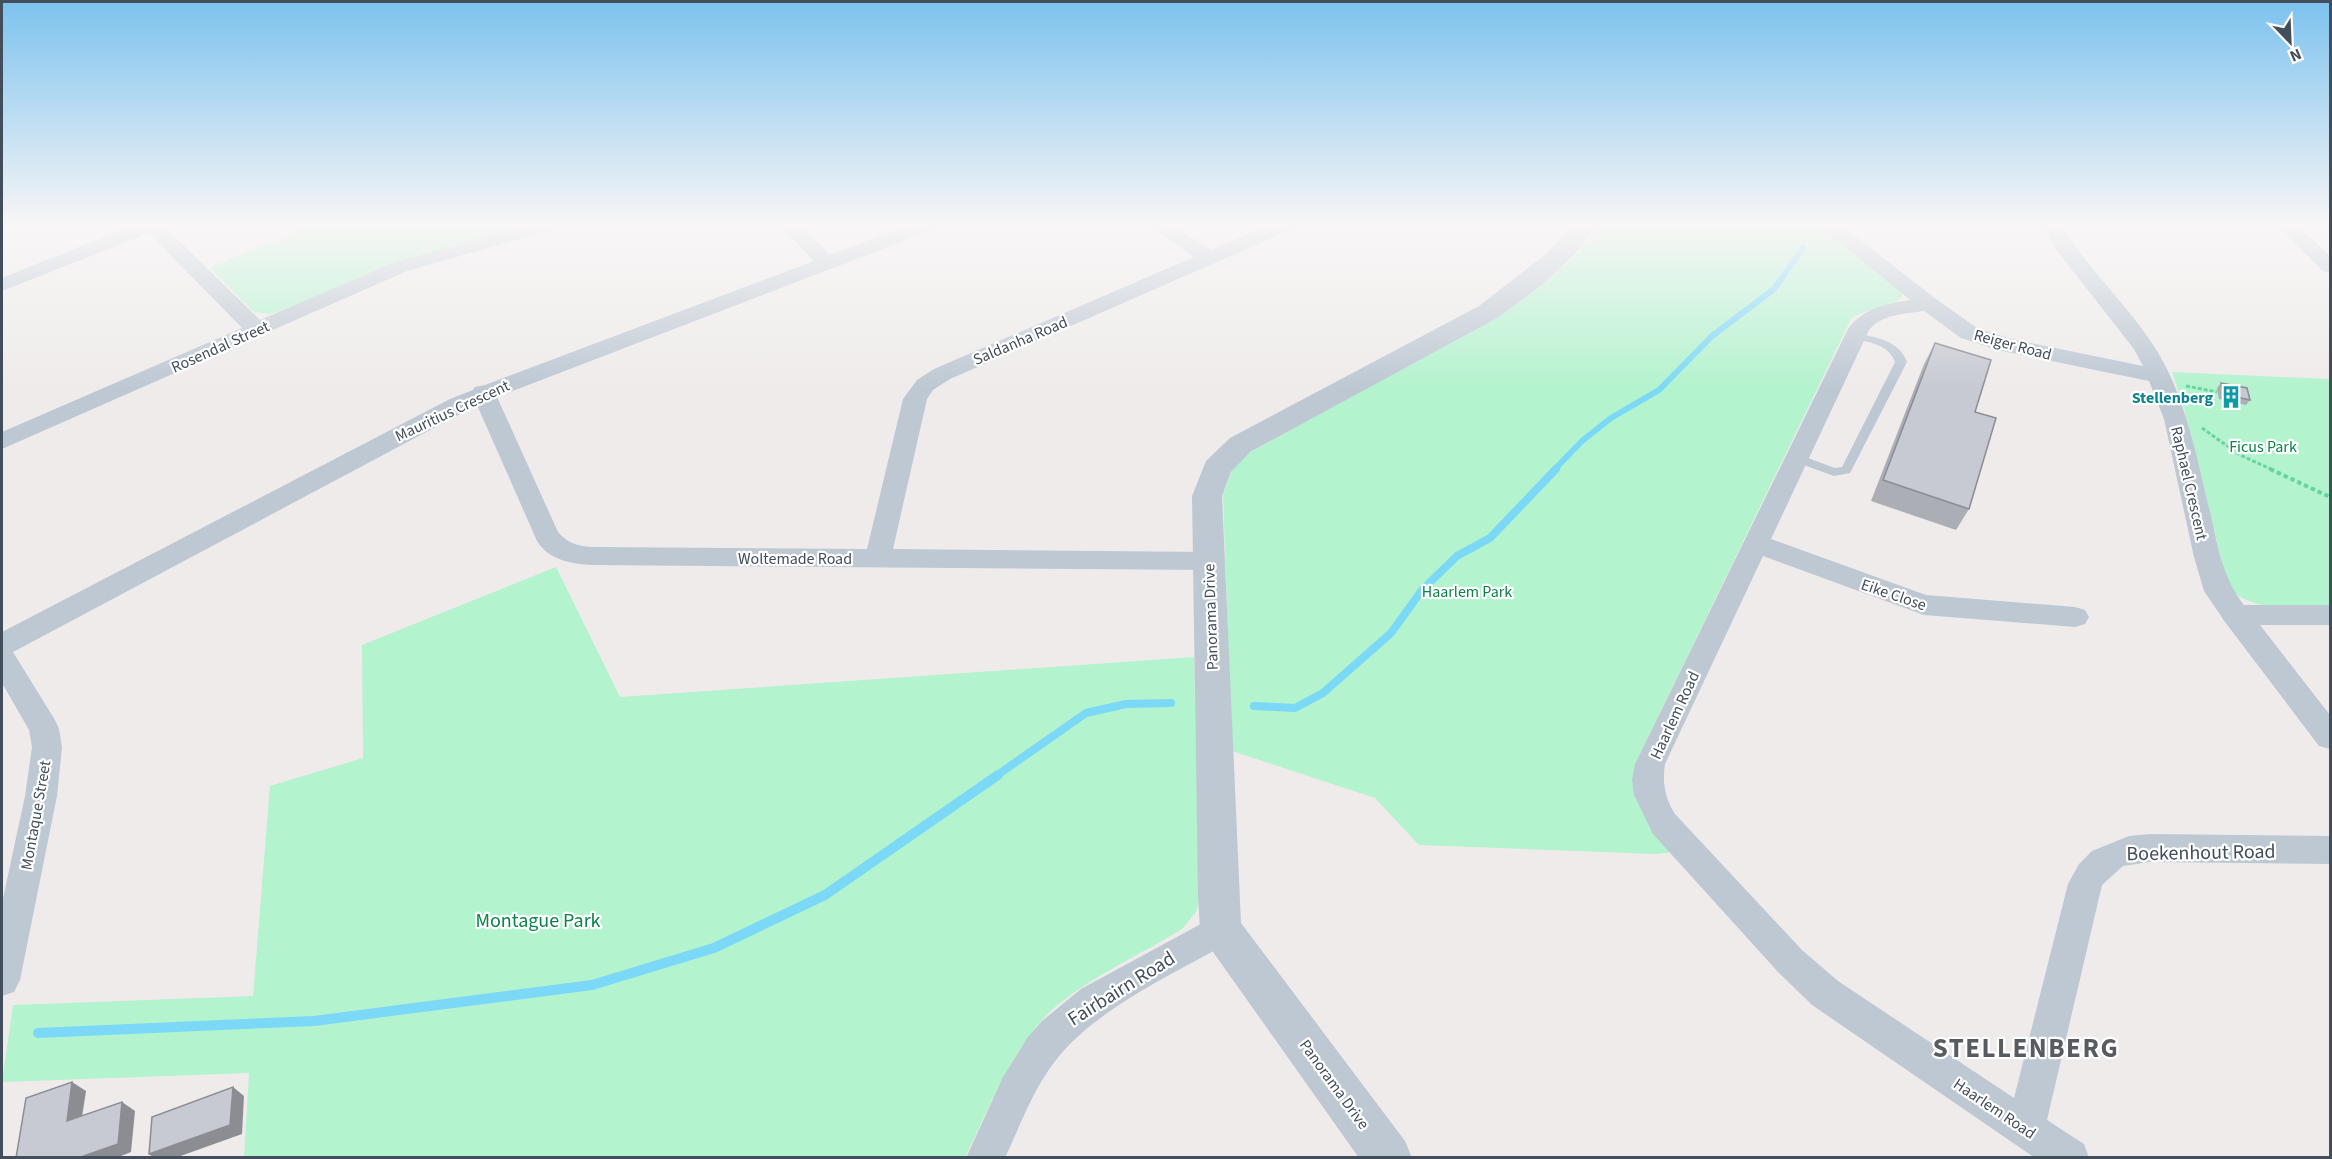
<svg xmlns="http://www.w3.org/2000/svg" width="2332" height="1159" font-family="'Source Sans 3',sans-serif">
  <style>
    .green { fill: #b3f3ce }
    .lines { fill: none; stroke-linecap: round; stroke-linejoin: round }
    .stream-far2 { stroke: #7bd8f6; stroke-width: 6 }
    .stream-far1 { stroke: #7bd8f6; stroke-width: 8 }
    .stream { stroke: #7bd8f6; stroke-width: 10 }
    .path-far1 { stroke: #67d5a2; stroke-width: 3; stroke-dasharray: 4 2; stroke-linecap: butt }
    .path { stroke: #67d5a2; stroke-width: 4; stroke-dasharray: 4.5 3; stroke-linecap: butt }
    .service { fill: #bdc8d3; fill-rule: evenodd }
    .minor { fill: #bdc8d3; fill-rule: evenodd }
    .tertiary { fill: #bdc8d3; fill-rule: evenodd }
    .wall { fill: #abaeb5 }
    .shaded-wall { fill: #8b8d93 }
    .building { fill: #c7cad2; stroke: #8b8d93; stroke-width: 1.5 }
    .labels { text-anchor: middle; stroke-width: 4.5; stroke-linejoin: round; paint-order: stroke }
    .street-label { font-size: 16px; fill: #424e5b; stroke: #fff }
    .culture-label { font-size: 16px; font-weight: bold; fill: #0d838f; stroke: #fff; text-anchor: end }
    .park-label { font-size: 16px; fill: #0c834b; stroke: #fff }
    .near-street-label { font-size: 20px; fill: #424e5b; stroke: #fff }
    .near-park-label { font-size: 20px; fill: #0c834b; stroke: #fff }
    .near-district-label { font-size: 27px; font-weight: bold; letter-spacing: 1.5px; fill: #585c61; stroke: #fff }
  </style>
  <rect width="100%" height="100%" fill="#efebeb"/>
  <!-- green -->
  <g class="green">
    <polygon points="310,226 527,226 270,314 254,312 210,268"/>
    <path d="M 1597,226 L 1824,226 L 1902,293 L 1902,297 C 1895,306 1866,308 1851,319 L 1636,762 C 1626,800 1650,825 1673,852 L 1655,854 L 1419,845 L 1375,798 L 1232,751 L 1223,494 L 1233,469 L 1247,454 L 1503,313 C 1528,296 1586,254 1597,226 Z"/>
    <path d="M 2172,372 L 2330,379 L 2330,605 C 2297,605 2252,615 2228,586 L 2184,408 Z"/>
    <path d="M 556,567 L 620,697 L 1194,657 L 1199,903 L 1196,912 L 1182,929 C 1139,956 1078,982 1044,1018 C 1008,1056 988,1111 965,1157 L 244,1157 L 249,1073 L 2,1082 L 13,1005 L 253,996 L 270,786 L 363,758 L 362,645 Z"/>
  </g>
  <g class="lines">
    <!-- stream-far2 -->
    <polyline class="stream-far2" points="1554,470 1582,441 1611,418 1659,390 1712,336 1774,289 1803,248"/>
    <!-- stream-far1 -->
    <g class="stream-far1">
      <polyline points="1254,706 1295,708 1323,693 1391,633 1422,590 1457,556 1490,538 1556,469"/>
      <polyline points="996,776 1086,713 1126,704 1171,703"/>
    </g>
    <!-- stream -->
    <polyline class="stream" points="38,1033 314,1021 592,985 714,948 825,895 998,775"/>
    <!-- path-far1 -->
    <g class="path-far1">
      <polyline points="2186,386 2217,392"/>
      <polyline points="2202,428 2240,455 2273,470"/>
    </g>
    <!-- path -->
    <polyline class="path" points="2270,469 2330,497"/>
    <!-- service -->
    <path class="service" d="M 1855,333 C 1875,337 1899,340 1907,362 L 1850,473 L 1834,476 L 1793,461 L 1791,458 L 1797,454 L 1835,468 L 1842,467 L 1895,362 C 1889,344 1867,342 1851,338 L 1850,336 Z"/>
    <!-- minor -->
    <g class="minor">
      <polygon points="131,226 164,226 260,320 393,263 522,226 554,226 551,230 407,271 2,449 2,432 242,328 149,233 2,291 2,278"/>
      <path d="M 780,226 L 801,226 L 830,255 L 907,226 L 935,226 L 932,230 L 497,397 L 558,532 C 567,543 577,546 592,547 L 867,549 L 903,399 L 917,380 L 934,369 L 1194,257 L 1150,226 L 1173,226 L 1211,250 L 1266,226 L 1293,226 L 1290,230 L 950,379 L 933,390 L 927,399 L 893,549 L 1208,552 L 1217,554 L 1221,561 L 1217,568 L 1208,570 L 592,565 C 571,564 549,560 537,541 L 477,405 L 13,652 L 55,720 L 59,729 L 62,747 L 57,796 L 20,980 L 14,992 L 2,996 L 2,903 L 25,796 L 32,747 L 29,730 L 2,683 L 2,632 L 450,399 L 473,390 L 475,387 L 485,385 L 814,261 Z"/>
      <path d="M 1820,226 L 1842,226 L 1936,299 L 1977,328 L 2011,339 L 2143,366 L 2134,349 L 2058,252 L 2042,226 L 2062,226 C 2092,276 2141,316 2167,369 C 2189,414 2198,463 2210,512 C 2218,546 2222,577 2244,605 L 2330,605 L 2330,625 L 2260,625 L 2330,715 L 2330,749 L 2319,746 L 2225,622 L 2204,591 L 2194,557 L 2164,419 L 2149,381 L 1998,350 L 1961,338 L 1924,311 C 1905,314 1882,314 1869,330 L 1771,539 L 1926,595 L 2075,607 L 2085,610 L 2089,617 L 2085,624 L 2075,627 L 1924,615 L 1763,556 L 1665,764 C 1662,783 1665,798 1675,814 L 1802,950 L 1838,981 L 2014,1098 L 2068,884 L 2079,864 L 2092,851 L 2129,836 L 2150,834 L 2330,836 L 2330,864 L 2150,862 L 2123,866 L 2102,885 L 2047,1120 L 2084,1144 L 2089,1158 L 2035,1158 L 1812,1005 L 1778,972 L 1653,834 L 1634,795 L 1632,780 L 1635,764 L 1848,329 C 1863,308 1886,304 1910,300 Z"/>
      <polygon points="2277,226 2298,226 2330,256 2330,273 2323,271"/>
      <path d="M 1221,913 L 1233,918 L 1238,929 L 1233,940 C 1176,973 1092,1010 1053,1064 C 1032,1092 1020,1126 1005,1158 L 966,1158 L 1003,1077 L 1027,1038 L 1042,1021 L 1081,989 Z"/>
    </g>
    <!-- tertiary -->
    <path class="tertiary" d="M 1571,226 L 1595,226 C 1572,265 1533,292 1497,318 L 1250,452 L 1231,472 L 1222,496 L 1241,923 L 1405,1141 L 1412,1158 L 1359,1158 L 1206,942 L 1200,929 L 1198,895 L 1192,496 L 1206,461 L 1230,438 L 1479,306 L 1546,254 Z"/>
  </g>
  <!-- wall -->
  <g class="wall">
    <polygon points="1935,343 1975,412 1969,509 1956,530 1871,501 1924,364"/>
    <polygon points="2221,383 2250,400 2246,405 2219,399 2217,388"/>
  </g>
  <!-- shaded-wall -->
  <g class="shaded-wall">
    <polygon points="72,1082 86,1091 80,1130 67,1121"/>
    <polygon points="233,1087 244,1096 242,1134 175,1158 154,1158 149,1154"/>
    <polygon points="122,1102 135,1111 131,1152 116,1158 78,1158"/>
  </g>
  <!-- building -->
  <g class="building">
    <polygon points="1935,343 1991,360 1975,412 1996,418 1969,509 1883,480"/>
    <polygon points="2221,383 2247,388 2250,400 2223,394"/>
    <polygon points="72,1082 67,1121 122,1102 118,1144 78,1158 16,1158 26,1098"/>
    <polygon points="233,1087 230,1125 149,1154 152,1117"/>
  </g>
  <!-- sky -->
  <linearGradient id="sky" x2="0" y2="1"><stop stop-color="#7cc2ee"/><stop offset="0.58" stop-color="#f8f6f6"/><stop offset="1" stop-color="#f8f6f6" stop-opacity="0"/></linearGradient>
  <rect width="2332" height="388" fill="url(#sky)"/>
  <!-- icons -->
  <defs>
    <g id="building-bare" transform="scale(1.8)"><path d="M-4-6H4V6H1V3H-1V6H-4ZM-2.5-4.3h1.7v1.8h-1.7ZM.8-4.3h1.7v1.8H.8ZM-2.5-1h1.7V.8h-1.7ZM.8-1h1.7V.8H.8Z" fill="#0f9aa8" stroke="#fff" stroke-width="2.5" paint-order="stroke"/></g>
  </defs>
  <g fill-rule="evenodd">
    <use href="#building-bare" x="2231" y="397"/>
  </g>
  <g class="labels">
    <!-- street labels -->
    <g class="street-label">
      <text transform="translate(1020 340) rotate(-23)" y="6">Saldanha Road</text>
      <text transform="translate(2013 344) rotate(15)" y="6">Reiger Road</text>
      <text transform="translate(220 346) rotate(-24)" y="6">Rosendal Street</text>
      <text transform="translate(452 410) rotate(-25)" y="6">Mauritius Crescent</text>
      <text transform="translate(2190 483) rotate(77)" y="6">Raphael Crescent</text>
      <text x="795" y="564">Woltemade Road</text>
      <text transform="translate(1894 594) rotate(19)" y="6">Eike Close</text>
      <text transform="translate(1210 617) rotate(-92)" y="6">Panorama Drive</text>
      <text transform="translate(1674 715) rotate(-65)" y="6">Haarlem Road</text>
      <text transform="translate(35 815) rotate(-80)" y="6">Montaque Street</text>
      <text transform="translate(1335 1084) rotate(54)" y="6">Panorama Drive</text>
      <text transform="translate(1995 1108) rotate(34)" y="6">Haarlem Road</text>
    </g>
    <!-- culture labels -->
    <g class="culture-label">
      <text x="2213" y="403">Stellenberg</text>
    </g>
    <!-- park labels -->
    <g class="park-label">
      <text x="2263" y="452">Ficus Park</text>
      <text x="1467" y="597">Haarlem Park</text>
    </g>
    <!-- near-street labels -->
    <g class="near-street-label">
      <text transform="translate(2201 852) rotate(-1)" y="7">Boekenhout Road</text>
      <text transform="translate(1121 988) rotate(-32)" y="7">Fairbairn Road</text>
    </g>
    <!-- near-park labels -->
    <g class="near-park-label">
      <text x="538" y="927">Montague Park</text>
    </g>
    <!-- near-district labels -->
    <g class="near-district-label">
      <text x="2026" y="1057">STELLENBERG</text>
    </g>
  </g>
  <!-- border -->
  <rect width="2332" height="1159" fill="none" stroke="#424e5b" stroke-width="6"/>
  <!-- north arrow -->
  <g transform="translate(2290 42) rotate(157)" stroke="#ffffff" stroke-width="4.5" paint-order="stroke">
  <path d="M0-4.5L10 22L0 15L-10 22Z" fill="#424e5b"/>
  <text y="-9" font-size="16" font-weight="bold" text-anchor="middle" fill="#424e5b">N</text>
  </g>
</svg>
